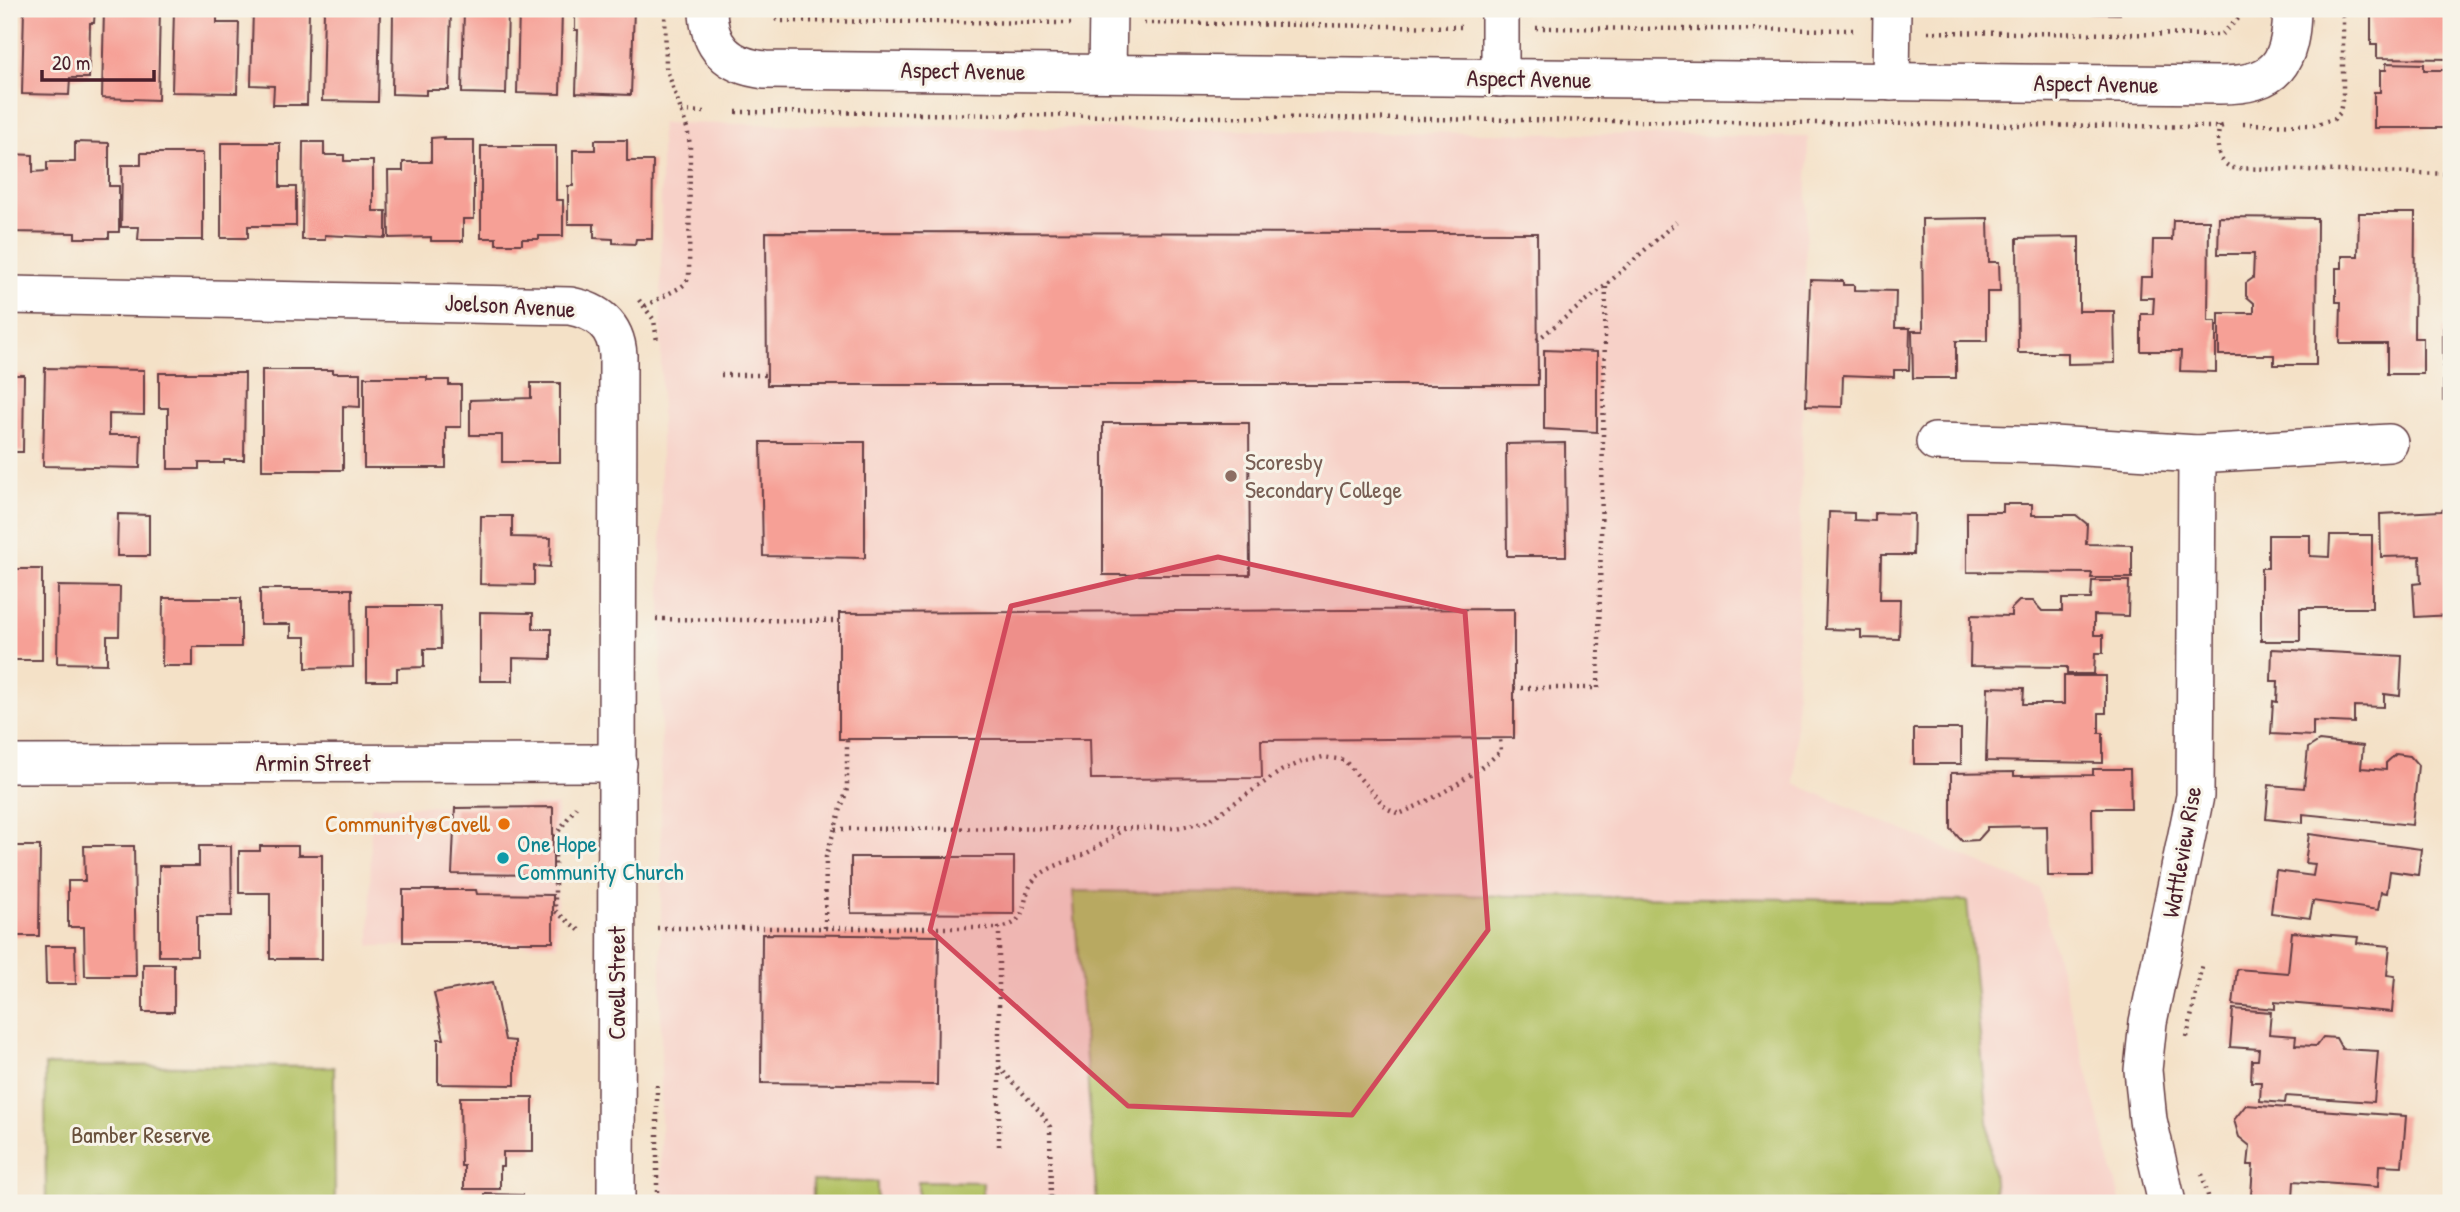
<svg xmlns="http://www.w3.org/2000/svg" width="2460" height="1212" font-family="'Patrick Hand',sans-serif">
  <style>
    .built { fill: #f7d1c8 }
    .green { fill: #b2c163; stroke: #7e7047; stroke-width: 2 }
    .building { fill: #f6a096 }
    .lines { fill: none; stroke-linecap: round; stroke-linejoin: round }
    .street-casing { stroke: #643c42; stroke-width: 40 }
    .path { stroke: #643c42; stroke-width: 4.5; stroke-dasharray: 2 5; stroke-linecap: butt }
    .street { stroke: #fff; stroke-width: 37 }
    .marked { fill: #d1495b; fill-opacity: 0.2; stroke: #d1495b; stroke-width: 5; stroke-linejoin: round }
    .education-dot { fill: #8d6e63; stroke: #f7f3e8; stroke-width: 2.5 }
    .food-dot { fill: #e8710a; stroke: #f7f3e8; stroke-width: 2.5 }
    .culture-dot { fill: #0f9aa8; stroke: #f7f3e8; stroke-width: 2.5 }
    .labels { text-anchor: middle; stroke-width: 6; stroke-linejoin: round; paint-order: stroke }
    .street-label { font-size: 24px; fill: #4a1f2b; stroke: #f7f3e8 }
    .education-label { font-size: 24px; fill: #785e54; stroke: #f7f3e8; text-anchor: start }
    .food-label { font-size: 24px; fill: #c56008; stroke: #f7f3e8; text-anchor: end }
    .culture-label { font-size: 24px; fill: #0d838f; stroke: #f7f3e8; text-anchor: start }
    .park-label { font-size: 24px; fill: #69503c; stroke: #f7f3e8 }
  </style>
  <rect width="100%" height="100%" fill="#f7f3e8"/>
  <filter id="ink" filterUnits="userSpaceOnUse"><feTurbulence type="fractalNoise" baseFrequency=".0143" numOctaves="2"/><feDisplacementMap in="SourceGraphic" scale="14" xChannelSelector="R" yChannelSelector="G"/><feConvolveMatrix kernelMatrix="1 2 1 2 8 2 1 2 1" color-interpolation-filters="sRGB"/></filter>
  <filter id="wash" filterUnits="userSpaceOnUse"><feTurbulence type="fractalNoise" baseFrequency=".00686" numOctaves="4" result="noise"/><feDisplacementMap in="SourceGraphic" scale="28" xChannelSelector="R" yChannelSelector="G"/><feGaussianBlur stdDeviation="1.57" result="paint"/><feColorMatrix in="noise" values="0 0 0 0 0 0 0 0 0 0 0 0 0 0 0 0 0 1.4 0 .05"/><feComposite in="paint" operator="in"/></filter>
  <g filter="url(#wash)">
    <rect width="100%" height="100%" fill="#f4e1c7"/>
    <!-- built -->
    <g class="built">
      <polygon points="661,123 1808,137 1795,784 2039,888 2121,1203 661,1203"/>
      <polygon points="557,805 557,945 370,946 371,806"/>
    </g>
    <!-- green -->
    <g class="green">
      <polygon points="1073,891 1967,901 1996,1203 1097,1203"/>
      <polygon points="45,1065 334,1067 335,1203 46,1203"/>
      <polygon points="813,1181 877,1182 877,1203 813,1203"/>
      <polygon points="918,1181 983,1182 982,1203 918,1203"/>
    </g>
    <g id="blocks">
      <!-- building -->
      <g class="building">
        <polygon points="24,9 95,9 94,23 90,23 89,78 70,78 69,95 22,94"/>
        <polygon points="104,9 160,9 158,100 102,98"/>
        <polygon points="174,9 217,9 217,23 239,23 237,93 172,92"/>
        <polygon points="253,9 309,9 307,105 273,105 274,86 251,85"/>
        <polygon points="324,9 380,9 378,102 322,101"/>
        <polygon points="393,9 451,9 449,90 426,90 426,95 392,94"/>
        <polygon points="464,9 508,9 506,94 462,93"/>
        <polygon points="519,9 562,9 560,94 517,93"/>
        <polygon points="575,9 634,9 631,95 576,93 578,30 575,30"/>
        <polygon points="2087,9 2120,9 2120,14 2087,13"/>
        <polygon points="2371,13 2451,14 2451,59 2377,58 2377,45 2371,45"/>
        <polygon points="2386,63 2424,64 2424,70 2451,70 2451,128 2374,128 2374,92 2380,92 2380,70 2386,70"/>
        <polygon points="444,137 444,140 474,140 474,219 463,219 463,241 431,241 431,237 389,238 388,171 403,171 403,162 431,162 431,138"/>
        <polygon points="595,140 627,140 627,161 653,161 652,239 636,239 635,244 613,243 613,239 594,238 594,224 568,224 568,186 573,186 573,150 595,150"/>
        <polygon points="75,142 109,143 109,186 119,186 119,232 109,232 109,238 75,238 75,233 9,232 9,154 33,155 33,172 47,171 47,162 75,162"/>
        <polygon points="303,142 324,142 324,155 344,155 344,161 373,161 373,211 386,211 386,238 325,235 325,240 302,240"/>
        <polygon points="221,143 280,143 280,187 296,187 296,226 248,226 248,238 221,238"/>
        <polygon points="481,146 556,146 556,200 563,200 563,236 539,236 539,239 522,239 522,244 496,244 496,238 481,238"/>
        <polygon points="141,153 203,153 203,240 138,240 139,227 121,227 122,165 141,165"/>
        <polygon points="2359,213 2415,213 2414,338 2423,338 2423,374 2387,374 2387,344 2340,344 2341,302 2336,302 2336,268 2342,268 2342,256 2358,256"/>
        <polygon points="2219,217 2317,218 2316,365 2274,365 2274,355 2219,355 2219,313 2254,313 2254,303 2246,296 2246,283 2253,278 2254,254 2218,254"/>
        <polygon points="1988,218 1989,262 1999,262 2000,292 1987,292 1987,341 1956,341 1956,378 1913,378 1912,331 1923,331 1922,219"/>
        <polygon points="2173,220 2209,220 2208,321 2216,321 2216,372 2180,371 2181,351 2141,351 2141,314 2153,314 2154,298 2140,298 2141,277 2152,277 2153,240 2172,240"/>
        <polygon points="766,232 1537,233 1538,385 767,385"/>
        <polygon points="2079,237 2079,311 2114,311 2115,363 2068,364 2068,353 2018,353 2017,238"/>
        <polygon points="1810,280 1843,281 1843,285 1854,285 1854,290 1896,291 1895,328 1910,328 1909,370 1894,370 1894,377 1843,375 1842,407 1806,406"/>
        <polygon points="2447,313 2451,313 2451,360 2443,360 2443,328 2447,328"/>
        <polygon points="1544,350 1597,352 1597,432 1544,429"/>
        <rect x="2443" y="367" width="8" height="34"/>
        <polygon points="45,368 144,370 144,415 109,414 109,435 141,435 140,468 43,466"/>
        <polygon points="262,370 333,370 333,373 360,373 360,407 343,406 343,470 262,470"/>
        <polygon points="159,373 245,373 244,460 224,460 224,463 199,463 199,469 168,469 168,408 159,408"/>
        <polygon points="9,375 24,375 23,452 9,452"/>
        <polygon points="364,377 427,377 427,380 449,380 449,385 461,385 461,427 446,427 446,468 364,468"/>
        <polygon points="531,383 560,383 560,462 502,462 502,435 470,435 470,400 531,398"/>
        <polygon points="1103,423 1249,423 1250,575 1103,575"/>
        <polygon points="761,442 865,442 865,558 763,556"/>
        <polygon points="1565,443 1566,556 1507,556 1506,444"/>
        <polygon points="2003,504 2032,504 2032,515 2076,515 2087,524 2086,544 2132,545 2132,578 2091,578 2092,573 1967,572 1967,512 2003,512"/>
        <polygon points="2451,504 2451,615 2415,617 2413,584 2421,583 2420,556 2381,557 2380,514 2441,511"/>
        <polygon points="1829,512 1854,513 1854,520 1875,521 1875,513 1914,514 1913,555 1881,555 1880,599 1900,599 1899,639 1861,638 1861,630 1825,629"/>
        <polygon points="118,514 149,515 149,556 117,556"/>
        <polygon points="481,516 512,516 512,537 551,538 550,567 534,566 534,585 480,584"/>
        <polygon points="2268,535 2310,535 2310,556 2329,557 2330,535 2372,535 2372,608 2300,608 2300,641 2261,641 2261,568 2268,568"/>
        <rect x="9" y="569" width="33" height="91"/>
        <polygon points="2092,581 2129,581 2128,616 2094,615 2094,635 2103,635 2103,653 2095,653 2094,674 2067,674 2067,667 1970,666 1971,615 2011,616 2011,609 2019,601 2033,601 2042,611 2062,611 2062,599 2091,599"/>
        <polygon points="58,586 120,587 119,636 107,636 107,664 57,663"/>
        <polygon points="260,589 352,589 353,667 306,668 306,637 291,637 291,624 260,624"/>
        <polygon points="163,598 241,598 241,647 193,647 193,666 162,666"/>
        <polygon points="367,606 440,606 441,649 424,649 424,667 397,668 397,681 367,681"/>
        <polygon points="1514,609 1514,738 1261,740 1262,778 1091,779 1090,739 839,739 839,613"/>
        <polygon points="480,612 533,613 533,629 551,629 551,659 513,658 513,681 480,681"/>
        <polygon points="2272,649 2402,656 2400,696 2384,694 2384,707 2354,706 2354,723 2313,721 2313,736 2271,734 2273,701 2277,702 2278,681 2271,681"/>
        <polygon points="2064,676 2106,676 2106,713 2099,713 2099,733 2103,733 2103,763 1986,761 1988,687 2024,688 2023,704 2064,704"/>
        <rect x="1914" y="729" width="47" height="35"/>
        <polygon points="2319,741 2363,746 2361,768 2386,770 2386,763 2396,754 2410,756 2418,765 2412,825 2303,814 2303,823 2266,819 2269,785 2304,788 2308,748"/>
        <polygon points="2093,769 2130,769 2131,808 2092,808 2093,876 2048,876 2047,826 1987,827 1987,830 1978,840 1962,841 1951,829 1951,773 2014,772 2014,776 2093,775"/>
        <polygon points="553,807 553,875 452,874 455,808"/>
        <polygon points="2309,834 2421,849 2418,875 2390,871 2387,893 2381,892 2378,910 2313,901 2310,918 2271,913 2276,871 2313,876 2315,864 2305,863"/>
        <polygon points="9,846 40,846 39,936 9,936"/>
        <polygon points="84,846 134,846 136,976 85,976 84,927 68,927 68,881 85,881"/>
        <polygon points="199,846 231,846 232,916 197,916 197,956 159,956 159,866 199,866"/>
        <polygon points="260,846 298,846 298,855 322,855 322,959 270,959 270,893 239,893 239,851 260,851"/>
        <polygon points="851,857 1014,857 1014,914 851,913"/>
        <polygon points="403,890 476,890 477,894 553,895 553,942 403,942"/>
        <polygon points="2292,932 2358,937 2357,943 2390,946 2387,975 2395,976 2392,1012 2275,1002 2275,1009 2233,1005 2237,969 2288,973"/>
        <polygon points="762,934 939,936 937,1085 761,1083"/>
        <polygon points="45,946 75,946 76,984 46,984"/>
        <rect x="143" y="964" width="31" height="48"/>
        <polygon points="493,982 505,1040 515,1041 515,1085 438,1084 438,1039 444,1039 434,993"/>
        <polygon points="2233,1009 2271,1012 2269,1034 2296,1036 2295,1045 2316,1046 2323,1037 2336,1038 2342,1049 2378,1051 2374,1102 2286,1096 2285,1103 2260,1101 2261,1082 2251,1082 2252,1060 2258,1060 2259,1049 2230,1047"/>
        <polygon points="460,1097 533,1097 533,1152 503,1152 503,1166 500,1166 500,1189 464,1189 464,1166 461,1166"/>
        <polygon points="2246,1105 2406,1116 2402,1166 2379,1165 2378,1187 2294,1181 2293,1199 2251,1196 2253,1165 2248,1165 2250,1146 2239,1137 2234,1120"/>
        <polygon points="485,1194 523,1195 523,1203 485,1203"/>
      </g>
    </g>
  </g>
  <g filter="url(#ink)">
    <use href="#blocks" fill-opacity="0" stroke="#643c42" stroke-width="2"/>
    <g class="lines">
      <!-- street casing -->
      <g class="street-casing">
        <g id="street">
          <path d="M 708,9 C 708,47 728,66 765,70 L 2220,85 C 2277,85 2291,63 2292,9"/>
          <polyline points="1107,73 1108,9"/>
          <polyline points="1500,78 1500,9"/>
          <polyline points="1891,82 1892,9"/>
          <path d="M 9,295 L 570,306 C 597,311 616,325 618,355 L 616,1203"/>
          <polyline points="1935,442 2053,445 2197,454 2389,443"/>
          <polyline points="9,764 618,763"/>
          <polyline points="2167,1203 2148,1120 2143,1070 2148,1022 2195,796 2197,454"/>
        </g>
      </g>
      <!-- path -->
      <g class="path">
        <polyline points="766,9 778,21 1072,23"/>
        <polyline points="1144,23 1465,27"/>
        <polyline points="1536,28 1856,30"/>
        <polyline points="1928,32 2221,35 2242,15 2242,9"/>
        <polyline points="681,111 705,112"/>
        <polyline points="736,112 919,113"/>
        <polyline points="919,114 2219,127 2227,125"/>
        <polyline points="2243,124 2314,125 2334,119 2340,113 2343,94 2343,9"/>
        <path d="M 2219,125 C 2218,142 2214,160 2232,168 L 2451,174"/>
        <polyline points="639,300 654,320 657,341"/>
        <polyline points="645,306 681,287 686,283 689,276 690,145 687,128 666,67 665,9"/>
        <polyline points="1537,340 1606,285 1676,222"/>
        <polyline points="721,375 767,375"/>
        <polyline points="656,619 839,621"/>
        <polyline points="1514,688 1598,688 1606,285"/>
        <path d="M 835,829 L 1176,828 L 1208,821 L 1281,771 L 1302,762 L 1323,757 L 1344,760 L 1386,808 L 1399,814 C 1435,799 1472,777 1501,751 L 1500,739"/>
        <polyline points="657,928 999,928"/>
        <polyline points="825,928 826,857 847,789 847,739"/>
        <polyline points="579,930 555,911 555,836 579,803"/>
        <polyline points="2187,1037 2202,964"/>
        <polyline points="999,1067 1042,1114 1050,1127 1051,1203"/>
        <polyline points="657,1085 657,1203"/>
        <path d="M 999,1146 L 999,928 C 1034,923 1017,894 1038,876 C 1052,865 1071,861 1087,853 C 1100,846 1112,837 1124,829"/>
        <polyline points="2202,1174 2210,1203"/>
      </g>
      <!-- street -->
      <use href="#street" class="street"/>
    </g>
  </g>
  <!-- marked area -->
  <path class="marked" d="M 1218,557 L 1465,612 L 1488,930 L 1352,1115 L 1128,1106 L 930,930 L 1011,606 Z"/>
  <!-- markers -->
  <circle class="education-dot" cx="1231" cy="476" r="7"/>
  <circle class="food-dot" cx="504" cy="824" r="7"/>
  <circle class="culture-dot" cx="503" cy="858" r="7"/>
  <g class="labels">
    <!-- street labels -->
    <g class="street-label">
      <text transform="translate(963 71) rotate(1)" y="8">Aspect Avenue</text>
      <text transform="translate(1529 79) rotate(1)" y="8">Aspect Avenue</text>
      <text transform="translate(2096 84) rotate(1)" y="8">Aspect Avenue</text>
      <text transform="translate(510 306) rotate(3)" y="8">Joelson Avenue</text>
      <text x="313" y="771">Armin Street</text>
      <text transform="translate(2182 852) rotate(-80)" y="8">Wattleview Rise</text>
      <text transform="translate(617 983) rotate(-90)" y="8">Cavell Street</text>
    </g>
    <!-- education labels -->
    <g class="education-label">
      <text x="1245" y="470">Scoresby<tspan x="1245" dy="28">Secondary College</tspan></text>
    </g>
    <!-- food labels -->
    <g class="food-label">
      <text x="490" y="832">Community@Cavell</text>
    </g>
    <!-- culture labels -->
    <g class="culture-label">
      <text x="517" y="852">One Hope<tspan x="517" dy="28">Community Church</tspan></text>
    </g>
    <!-- park labels -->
    <g class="park-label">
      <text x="141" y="1143">Bamber Reserve</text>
    </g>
  </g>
  <!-- margin -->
  <rect width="2460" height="1212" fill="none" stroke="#f7f3e8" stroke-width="35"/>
  <!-- scale -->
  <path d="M42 70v10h112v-10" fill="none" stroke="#4a1f2b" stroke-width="3.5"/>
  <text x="52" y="70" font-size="21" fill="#4a1f2b" stroke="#f7f3e8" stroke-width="5" paint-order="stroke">20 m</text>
</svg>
